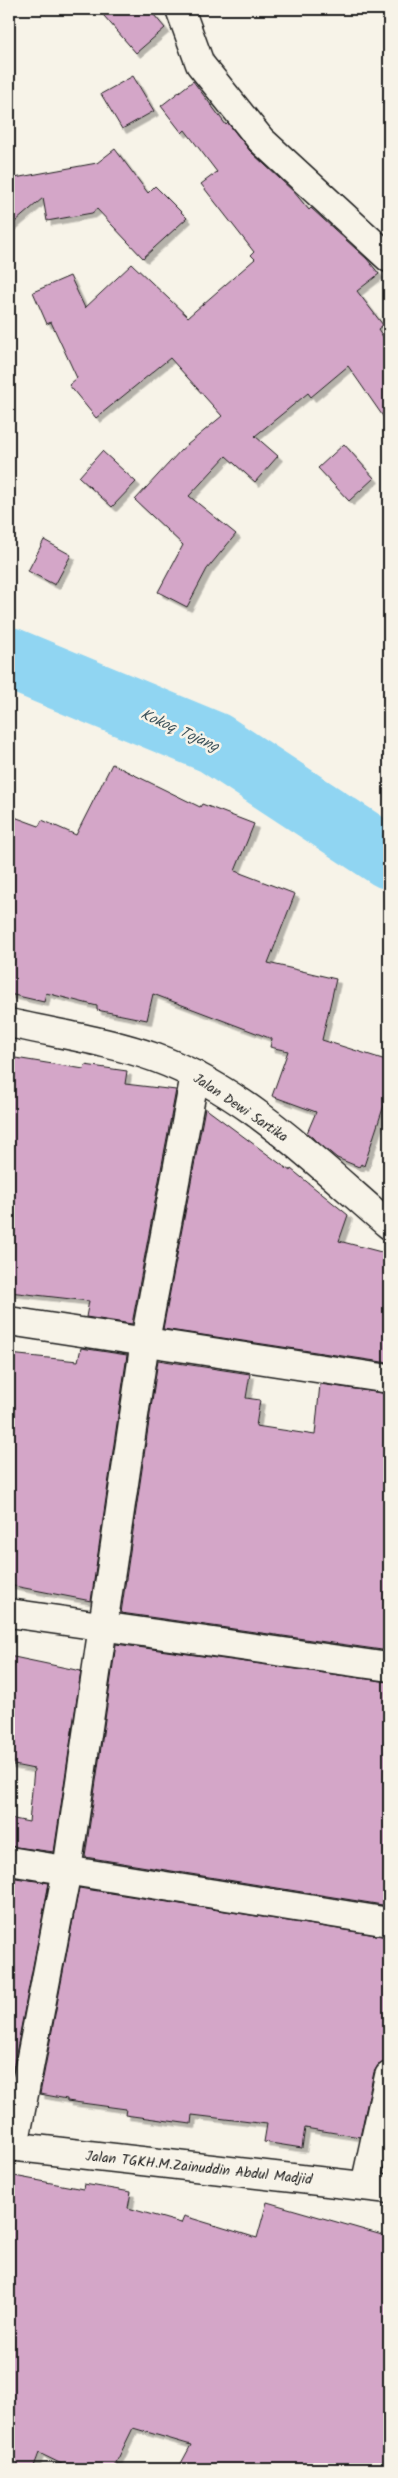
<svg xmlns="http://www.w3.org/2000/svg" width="398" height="2478" font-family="Kalam,sans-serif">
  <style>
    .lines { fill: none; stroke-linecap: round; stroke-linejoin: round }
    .river { stroke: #90d5f2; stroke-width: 62 }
    .building { fill: #d4a6c8; stroke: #1c1c1c; filter: url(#shadow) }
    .minor-casing { stroke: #1c1c1c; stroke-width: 31 }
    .tertiary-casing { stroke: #1c1c1c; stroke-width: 31 }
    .primary-casing { stroke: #1c1c1c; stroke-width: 31 }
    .minor { stroke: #f7f3e8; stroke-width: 28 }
    .tertiary { stroke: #f7f3e8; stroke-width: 28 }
    .primary { stroke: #f7f3e8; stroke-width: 28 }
    .labels { text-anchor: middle; stroke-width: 5; stroke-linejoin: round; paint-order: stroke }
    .street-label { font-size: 14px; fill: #1c1c1c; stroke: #f7f3e8 }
    .water-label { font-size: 15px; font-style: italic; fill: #3f545c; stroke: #f7f3e8 }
  </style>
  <defs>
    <filter id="shadow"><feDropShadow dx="4.5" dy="4.5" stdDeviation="0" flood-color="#0004"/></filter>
  </defs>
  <rect width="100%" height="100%" fill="#f7f3e8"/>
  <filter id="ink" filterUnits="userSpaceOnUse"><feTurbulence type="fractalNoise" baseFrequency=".02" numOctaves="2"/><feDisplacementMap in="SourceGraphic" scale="10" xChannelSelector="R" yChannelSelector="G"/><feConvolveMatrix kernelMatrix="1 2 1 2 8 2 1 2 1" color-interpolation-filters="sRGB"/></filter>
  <g filter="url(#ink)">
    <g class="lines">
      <!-- river -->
      <polyline class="river" points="9,658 214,743 389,858"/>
    </g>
    <!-- building -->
    <g class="building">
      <polygon points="98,9 149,9 165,28 136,53"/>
      <polygon points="133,76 154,111 122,129 101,94"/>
      <polygon points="193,81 226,125 228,123 250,151 294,192 309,210 311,208 367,259 379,274 357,291 383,325 378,329 389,346 389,425 348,366 311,397 308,393 255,436 278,456 255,482 226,456 189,496 236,534 207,569 187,607 158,592 183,545 135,500 181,450 222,416 170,358 96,418 69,385 77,378 51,322 47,324 33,292 70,276 85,308 132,264 188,317 255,259 251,255 254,252 201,184 217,172 185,130 182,133 161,106"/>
      <polygon points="115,149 148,193 155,186 187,218 143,258 97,209 92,213 47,221 43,198 9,227 9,179 97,163"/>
      <polygon points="344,444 374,478 349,501 318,468"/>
      <polygon points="102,451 136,482 112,507 79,477"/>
      <polygon points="44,540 71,555 55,585 28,571"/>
      <polygon points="112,764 200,807 202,804 254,824 235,871 295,894 268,963 336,979 322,1040 389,1061 389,1090 364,1166 361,1164 359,1167 337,1158 307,1133 316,1112 272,1096 288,1051 270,1047 272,1039 153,994 147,1020 97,1010 97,1006 46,993 44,1002 9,994 9,815 39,826 42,820 76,835"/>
      <polygon points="9,1057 84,1069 85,1065 127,1071 125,1084 176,1090 132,1324 86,1317 89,1301 9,1292"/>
      <polygon points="205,1108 290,1171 291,1169 348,1215 339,1241 389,1254 389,1363 163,1329"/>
      <polygon points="81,1348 127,1355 91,1601 9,1585 9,1354 78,1361"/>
      <polygon points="158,1360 250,1374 246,1398 260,1400 256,1426 315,1435 320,1384 389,1394 389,1651 121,1613"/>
      <polygon points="116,1644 389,1682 389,1906 85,1857"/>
      <polygon points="9,1656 81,1671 54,1852 9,1846 9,1818 29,1822 34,1769 9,1764"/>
      <polygon points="9,1877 49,1883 9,2090"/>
      <polygon points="79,1888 389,1937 389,2061 378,2065 374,2072 360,2137 305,2128 302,2148 264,2142 267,2124 192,2115 191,2124 125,2115 126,2109 67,2101 67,2099 40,2094"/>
      <polygon points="9,2175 83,2189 84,2184 131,2192 128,2208 181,2223 184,2216 257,2238 267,2202 389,2237 389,2469 178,2469 191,2445 133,2428 113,2469 72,2469 39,2453 33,2469 9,2469"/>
    </g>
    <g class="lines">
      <!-- minor casing -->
      <g class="minor-casing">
        <g id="minor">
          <polyline points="180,9 200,64 261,140 389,258"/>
          <polyline points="9,1321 389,1379"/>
          <polyline points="9,1613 389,1667"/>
          <polyline points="9,1861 389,1922"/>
          <polyline points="14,2146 67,1870 145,1341 195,1075"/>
          <polyline points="365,2186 389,2076"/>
        </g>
      </g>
      <!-- tertiary casing -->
      <g class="tertiary-casing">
        <path id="tertiary" d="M 9,1023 C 58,1034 109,1041 156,1058 C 246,1091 318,1164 389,1225"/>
      </g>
      <!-- primary casing -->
      <g class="primary-casing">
        <polyline id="primary" points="9,2146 389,2189"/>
      </g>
      <!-- minor -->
      <use href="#minor" class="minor"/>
      <!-- tertiary -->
      <use href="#tertiary" class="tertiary"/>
      <!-- primary -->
      <use href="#primary" class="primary"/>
    </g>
  </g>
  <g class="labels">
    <!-- street labels -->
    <g class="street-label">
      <text transform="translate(241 1107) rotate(34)" y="5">Jalan Dewi Sartika</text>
      <text transform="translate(199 2167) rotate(6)" y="5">Jalan TGKH.M.Zainuddin Abdul Madjid</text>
    </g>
    <!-- water labels -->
    <g class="water-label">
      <text transform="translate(180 730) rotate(24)" y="5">Kokoq Tojang</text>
    </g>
  </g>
  <!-- margin -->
  <rect width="398" height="2478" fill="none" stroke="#f7f3e8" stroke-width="30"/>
  <rect x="15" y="15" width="368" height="2448" fill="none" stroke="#1c1c1c" stroke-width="2" filter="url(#ink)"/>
</svg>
